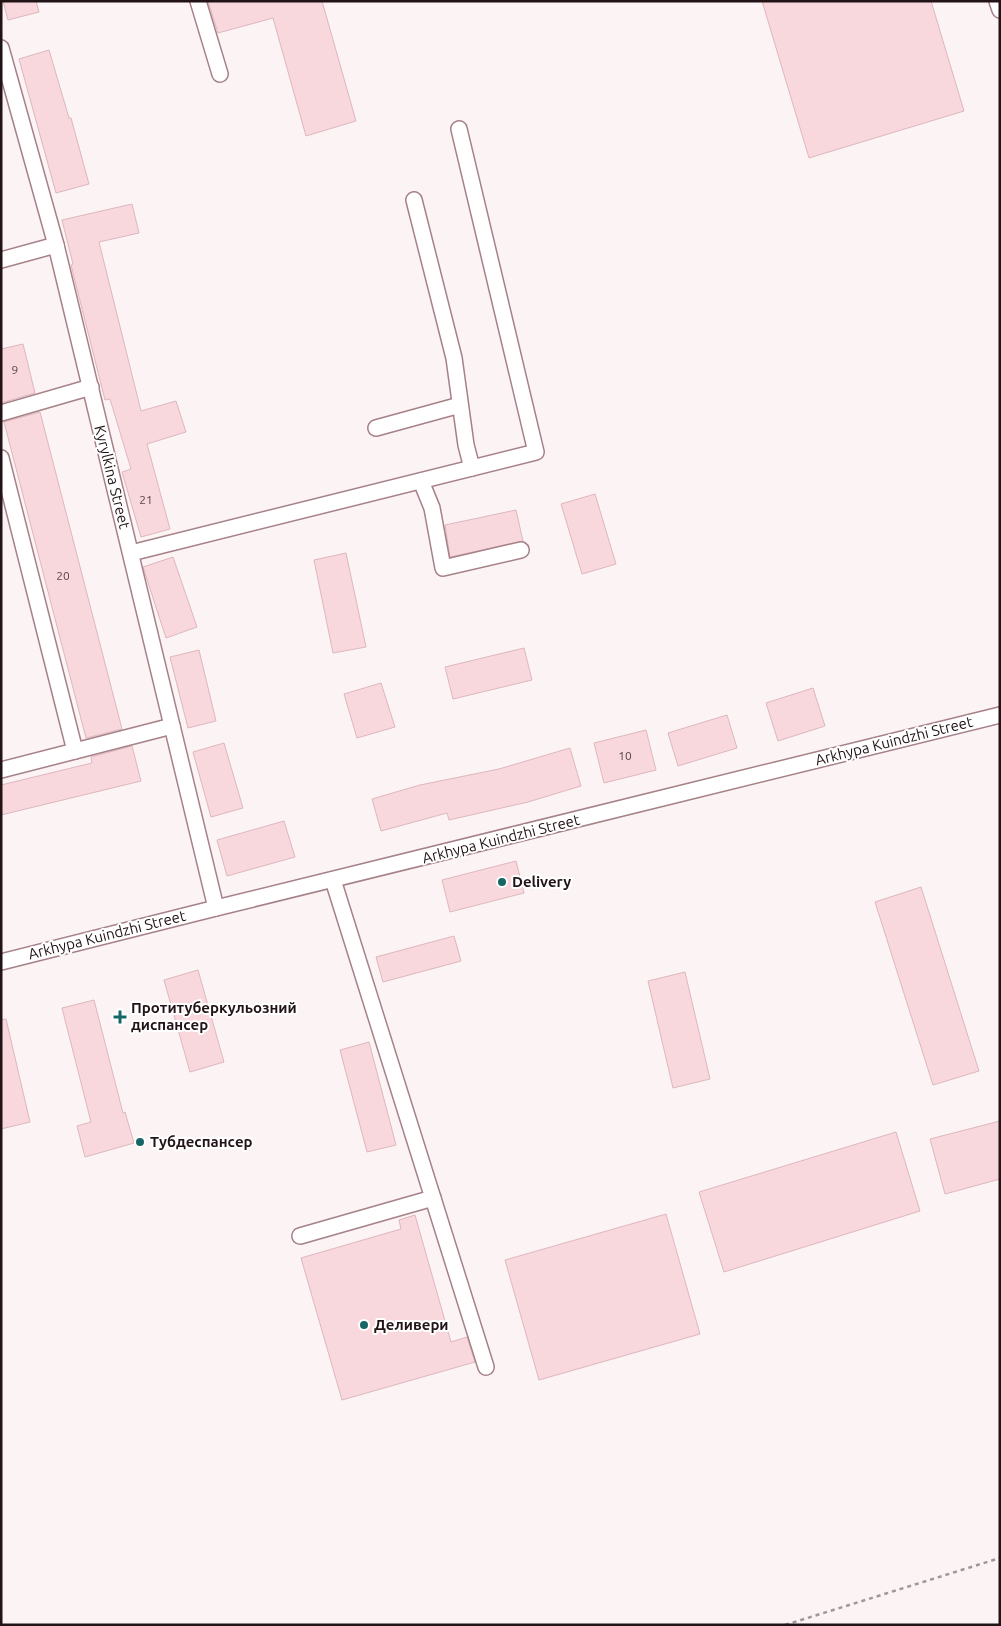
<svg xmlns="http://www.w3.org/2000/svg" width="1001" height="1626" font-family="Ubuntu,sans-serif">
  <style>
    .building { fill: #f8d7dd; stroke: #deb7be }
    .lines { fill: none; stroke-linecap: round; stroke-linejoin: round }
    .minor-casing { stroke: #a68188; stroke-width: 18 }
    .path { stroke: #a19698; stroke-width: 2.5; stroke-dasharray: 4 4; stroke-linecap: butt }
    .minor { stroke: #fff; stroke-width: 15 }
    .poi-dot { fill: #176666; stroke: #fff; stroke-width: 2 }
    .labels { text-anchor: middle; stroke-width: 4; stroke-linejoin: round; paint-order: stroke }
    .number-label { font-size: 12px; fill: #574448 }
    .street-label { font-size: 15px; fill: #211316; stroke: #fff }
    .poi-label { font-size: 15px; font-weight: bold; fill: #211316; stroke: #fff; text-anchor: start }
  </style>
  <rect width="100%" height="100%" fill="#fbf3f4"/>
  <!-- building -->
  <g class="building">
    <polygon points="3,1 36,1 39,12 8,20"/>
    <polygon points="208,1 322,1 356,121 306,136 273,18 218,33"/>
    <polygon points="762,1 931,1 964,111 809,158"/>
    <polygon points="49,50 69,118 71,118 89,184 56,193 19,59"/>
    <polygon points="132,204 139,233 99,242 141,411 176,401 186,432 147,444 170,529 141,537 122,472 131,469 110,399 105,400 71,265 73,264 62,220"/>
    <polygon points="23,344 35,393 1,403 1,349"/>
    <polygon points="40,412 122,729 86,738 4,422"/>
    <polygon points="595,494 616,564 582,574 561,504"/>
    <polygon points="516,510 523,541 450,557 445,525"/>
    <polygon points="346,553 366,647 333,653 314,560"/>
    <polygon points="173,557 197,627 166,638 143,567"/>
    <polygon points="524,648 532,680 453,699 445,667"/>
    <polygon points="199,650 216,721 188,728 170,657"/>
    <polygon points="381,683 395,727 357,738 344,694"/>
    <polygon points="813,688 825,726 778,741 766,703"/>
    <polygon points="727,715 737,748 678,766 668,733"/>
    <polygon points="646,730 656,770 604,783 594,743"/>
    <polygon points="224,743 243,808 211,817 193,752"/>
    <polygon points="132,746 141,781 1,815 1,785 92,763 91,757"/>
    <polygon points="570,748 581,786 528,802 449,820 447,813 381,831 372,799 420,785 499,769"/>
    <polygon points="284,821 295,857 227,876 217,840"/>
    <polygon points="516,861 524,893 450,912 442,880"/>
    <polygon points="921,887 979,1071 933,1085 875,902"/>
    <polygon points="454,936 461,961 383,982 376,957"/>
    <polygon points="198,970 224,1062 190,1072 164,980"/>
    <polygon points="685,972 710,1079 673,1088 648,981"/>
    <polygon points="94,1000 123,1113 125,1112 134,1143 85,1157 77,1126 91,1122 62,1008"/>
    <polygon points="6,1019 30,1122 1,1129 1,1020"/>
    <polygon points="369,1042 396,1145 367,1152 340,1050"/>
    <polygon points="1000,1121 1000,1179 945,1194 930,1139"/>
    <polygon points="896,1132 920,1211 724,1272 699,1192"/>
    <polygon points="666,1214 700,1334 539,1380 505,1260"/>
    <polygon points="415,1215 451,1342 467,1337 475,1362 342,1400 301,1258 401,1229 399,1220"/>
  </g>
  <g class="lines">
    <!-- minor casing -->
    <g class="minor-casing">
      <g id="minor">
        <polyline points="198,1 220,74"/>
        <polyline points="997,1 1000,10"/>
        <polyline points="1,48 56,245 216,908"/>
        <polyline points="414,200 454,358 466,445 472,468"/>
        <polyline points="1,260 56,245"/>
        <polyline points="1,413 91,387"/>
        <polyline points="376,428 460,405"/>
        <polyline points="1,458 75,751 172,726"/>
        <polyline points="421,481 432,508 443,568 521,550"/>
        <polyline points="131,553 536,452 459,129"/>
        <polyline points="1,770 75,751"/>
        <polyline points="333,880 486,1367"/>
        <polyline points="1,962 216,908 1000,715"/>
        <polyline points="300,1236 433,1198"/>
      </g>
    </g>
    <!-- path -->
    <polyline class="path" points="785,1625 1000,1558"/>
    <!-- minor -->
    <use href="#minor" class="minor"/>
  </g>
  <!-- markers -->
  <g class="poi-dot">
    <circle cx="502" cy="882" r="5"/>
    <path d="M117.5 1009.5h5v5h5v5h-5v5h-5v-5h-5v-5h5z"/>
    <circle cx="140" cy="1142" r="5"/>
    <circle cx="364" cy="1325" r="5"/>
  </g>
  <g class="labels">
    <!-- number labels -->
    <g class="number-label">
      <text x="15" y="374">9</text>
      <text x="146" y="504">21</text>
      <text x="63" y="580">20</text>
      <text x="625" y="760">10</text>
    </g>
    <!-- street labels -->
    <g class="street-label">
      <text transform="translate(112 477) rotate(76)" y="5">Kyrylkina Street</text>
      <text transform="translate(894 741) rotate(-14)" y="5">Arkhypa Kuindzhi Street</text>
      <text transform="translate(501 839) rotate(-14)" y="5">Arkhypa Kuindzhi Street</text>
      <text transform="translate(107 935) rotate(-14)" y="5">Arkhypa Kuindzhi Street</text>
    </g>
    <!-- poi labels -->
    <g class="poi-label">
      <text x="512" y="887">Delivery</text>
      <text x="131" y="1013">Протитуберкульозний<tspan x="131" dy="17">диспансер</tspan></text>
      <text x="150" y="1147">Тубдеспансер</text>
      <text x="374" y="1330">Деливери</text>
    </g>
  </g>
  <!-- border -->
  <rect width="1001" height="1626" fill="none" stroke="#211316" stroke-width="5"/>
</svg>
